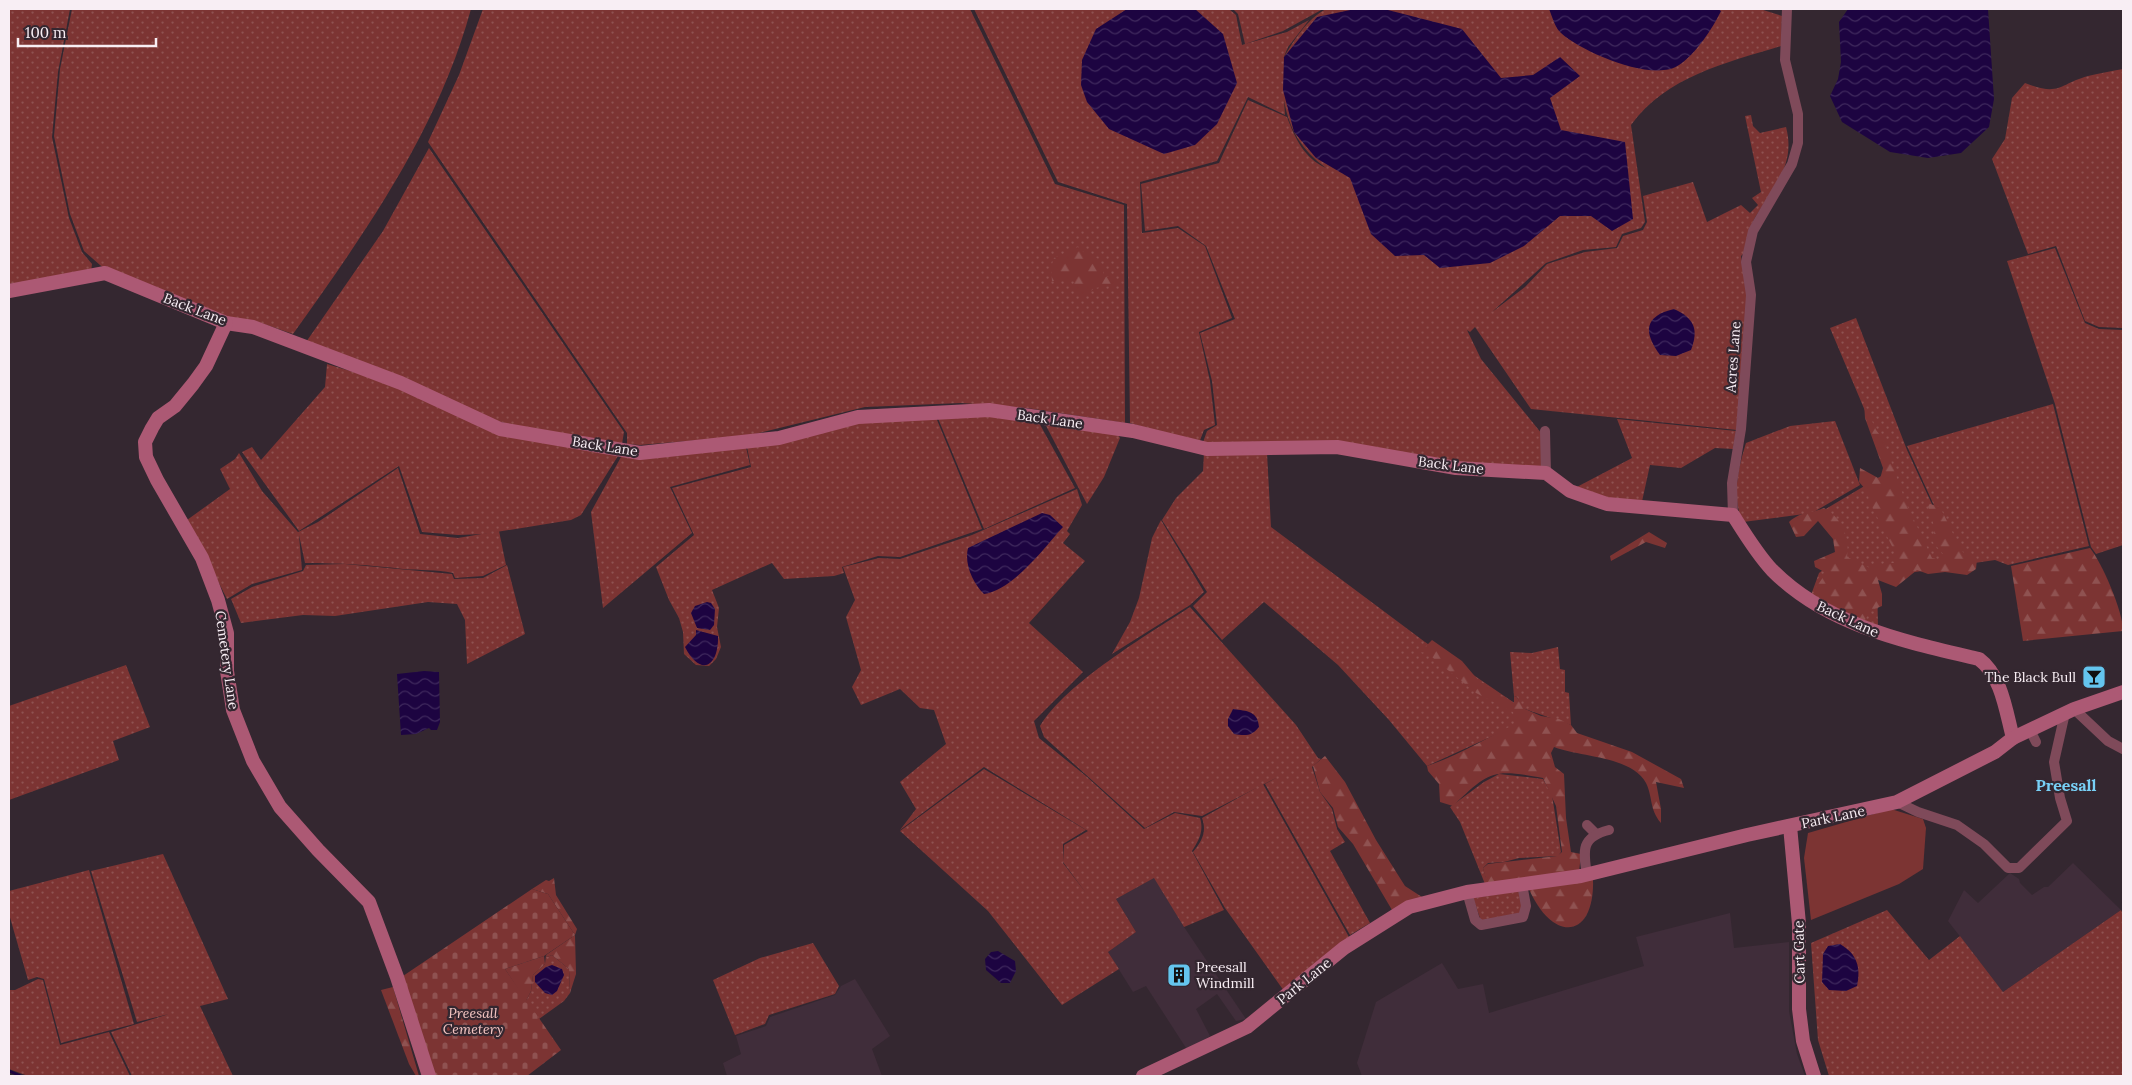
<svg xmlns="http://www.w3.org/2000/svg" width="2132" height="1085" font-family="Lora,serif">
  <style>
    .built { fill: #402d3a }
    .grass { fill: url(#grass-dots) }
    .forest { fill: url(#forest-firs) }
    .cemetery { fill: url(#cemetery-stones) }
    .garden { fill: #7c3433 }
    .water { fill: url(#water-waves) }
    .lines { fill: none; stroke-linecap: round; stroke-linejoin: round }
    .stream { stroke: #1d0441; stroke-width: 2.5 }
    .street { stroke: #7f4a5a; stroke-width: 10 }
    .secondary { stroke: #ac5974; stroke-width: 14 }
    .labels { text-anchor: middle; stroke-width: 4.5; stroke-linejoin: round; paint-order: stroke }
    .street-label { font-size: 14px; fill: #f8eef4; stroke: #342730 }
    .poi-label { font-size: 14px; fill: #f8eef4; stroke: #342730; text-anchor: end }
    .park-label { font-size: 14px; font-style: italic; fill: #f4c5c2; stroke: #342730 }
    .quarter-label { font-size: 16px; font-weight: bold; fill: #78d0f6; stroke: #342730 }
  </style>
  <defs>
    <pattern id="grass-dots" width="8" height="8" patternUnits="userSpaceOnUse" patternTransform="scale(1.25)"><rect width="8" height="8" fill="#7c3433"/><path d="M2 2h.1M6 6h.1" fill="none" stroke="#8f5251" stroke-width="1.8" stroke-linecap="round"/></pattern>
    <pattern id="forest-firs" width="22" height="20" patternUnits="userSpaceOnUse" patternTransform="scale(1.25)"><rect width="22" height="20" fill="#7c3433"/><path d="M5 1l3.5 6h-7zM16 11l3.5 6h-7z" fill="#8f5251"/></pattern>
    <pattern id="cemetery-stones" width="16" height="16" patternUnits="userSpaceOnUse" patternTransform="scale(1.25)"><rect width="16" height="16" fill="#7c3433"/><path d="M2 7V4a2 2 0 0 1 4 0v3zM10 15v-3a2 2 0 0 1 4 0v3z" fill="#8f5251"/></pattern>
    <pattern id="water-waves" width="16" height="10" patternUnits="userSpaceOnUse" patternTransform="scale(1.25)"><rect width="16" height="10" fill="#1d0441"/><path d="M0 5q4-4 8 0t8 0" fill="none" stroke="#3f295d"/></pattern>
  </defs>
  <rect width="100%" height="100%" fill="#342730"/>
  <!-- built -->
  <g class="built">
    <polygon points="2073,863 2121,910 2003,992 1948,921 1964,890 1978,903 2010,873 2019,879 2020,883 2032,895 2044,887 2048,887"/>
    <polygon points="1155,877 1184,927 1246,1019 1236,1021 1217,994 1196,1009 1210,1036 1188,1051 1146,986 1133,992 1108,952 1136,932 1116,899"/>
    <polygon points="1730,913 1734,948 1789,942 1789,1011 1797,1054 1805,1076 1362,1076 1357,1063 1376,1002 1442,963 1458,989 1483,984 1489,1013 1644,966 1636,937"/>
    <polygon points="855,979 890,1036 872,1049 882,1076 727,1076 723,1063 741,1054 736,1036 766,1026 770,1017 835,995 841,986"/>
  </g>
  <!-- grass -->
  <g class="grass">
    <polygon points="9,9 70,9 58,72 52,137 69,218 82,252 92,264 91,272 9,284"/>
    <path d="M 72,9 L 471,9 C 438,130 365,233 293,334 L 258,322 L 223,318 L 108,272 L 84,251 L 70,214 L 54,136 L 60,69 Z"/>
    <polygon points="483,9 970,9 1055,184 1124,205 1125,423 1027,408 961,403 865,407 747,436 640,445 627,444 627,433 428,142 459,75"/>
    <path d="M 974,9 L 1229,9 L 1236,15 L 1242,45 L 1245,44 L 1238,14 L 1233,9 L 1323,9 L 1283,31 L 1245,44 L 1287,32 L 1309,20 L 1288,47 L 1283,59 C 1294,40 1307,19 1326,9 L 1760,9 L 1782,16 L 1781,46 C 1726,63 1667,76 1631,125 L 1645,222 L 1641,228 L 1622,234 L 1616,247 L 1583,250 L 1546,263 L 1492,312 L 1525,287 L 1547,264 L 1585,252 L 1617,248 L 1623,236 L 1643,230 L 1647,222 L 1643,196 L 1693,182 L 1707,222 L 1741,205 L 1750,213 L 1758,205 L 1752,198 L 1761,192 L 1745,116 L 1751,115 L 1753,126 L 1760,133 L 1786,127 C 1796,164 1774,186 1756,216 C 1749,227 1747,241 1744,253 L 1741,256 L 1748,300 L 1737,430 L 1531,409 L 1475,327 L 1470,332 L 1467,330 L 1481,359 L 1542,434 L 1542,466 L 1528,467 L 1202,445 L 1207,431 L 1217,425 L 1212,381 L 1200,333 L 1235,319 L 1206,246 L 1178,226 L 1145,231 L 1141,184 L 1219,163 L 1248,100 L 1287,117 C 1295,138 1304,158 1326,168 C 1302,150 1289,130 1284,100 L 1285,115 L 1248,97 L 1217,161 L 1140,182 L 1142,233 L 1178,228 L 1205,246 L 1232,318 L 1199,332 L 1210,381 L 1215,425 L 1204,430 L 1199,443 L 1130,423 L 1127,204 L 1058,182 Z"/>
    <path d="M 2123,69 L 2123,328 L 2099,327 L 2085,321 L 2056,246 L 2028,254 L 1992,159 L 2005,139 L 2012,98 L 2025,83 C 2060,97 2059,84 2088,76 C 2100,73 2112,71 2123,69 Z"/>
    <polygon points="429,148 624,432 622,444 537,431 489,419 304,345 383,231"/>
    <polygon points="2055,248 2085,323 2099,329 2123,330 2123,545 2096,554 2091,547 2055,404 2007,261"/>
    <polygon points="1856,318 1907,450 1960,565 1931,567 1830,328"/>
    <polygon points="327,364 400,386 487,427 618,456 581,515 571,520 484,534 458,535 422,532 399,466 299,531 242,452 252,447 261,460 325,387"/>
    <polygon points="2053,404 2089,546 2008,565 1995,560 1961,565 1907,446"/>
    <polygon points="982,411 1038,421 1075,488 984,529 937,416"/>
    <polygon points="935,415 982,529 900,557 878,556 842,567 844,573 834,576 784,579 772,563 712,590 719,608 717,627 721,647 716,659 709,666 696,665 684,654 683,632 679,618 669,600 656,567 694,535 672,488 751,467 747,447 866,419"/>
    <polygon points="1617,419 1736,431 1733,449 1715,448 1681,468 1650,465 1641,506 1573,489 1632,458"/>
    <polygon points="1043,420 1116,432 1120,438 1104,477 1087,504"/>
    <path d="M 1835,421 L 1860,485 L 1812,513 L 1743,522 C 1731,497 1738,469 1746,443 L 1790,426 Z"/>
    <polygon points="746,447 750,465 670,487 692,533 603,608 591,512 621,457"/>
    <polygon points="1204,452 1267,453 1271,527 1425,642 1516,704 1519,724 1427,766 1389,720 1338,665 1264,602 1222,640 1193,606 1207,592 1162,520 1176,498 1203,471"/>
    <path d="M 239,453 L 262,491 L 298,532 L 318,522 L 398,468 L 420,534 L 458,538 L 499,531 L 506,565 L 483,576 L 455,578 L 453,573 C 436,569 420,571 403,569 C 370,565 339,563 305,563 L 299,535 L 302,570 L 252,584 L 227,599 L 187,520 L 230,489 L 220,469 L 235,459 Z"/>
    <polygon points="1888,472 1930,570 1877,577 1878,629 1811,595 1819,573 1844,553 1824,510"/>
    <path d="M 1077,489 L 1082,505 L 1067,531 L 1070,534 L 1063,543 L 1085,561 L 1029,623 L 1083,672 L 1034,721 L 1039,738 L 1086,776 L 1144,829 L 1175,813 L 1200,818 C 1204,831 1199,840 1192,851 L 1224,910 L 1184,927 L 1154,878 L 1116,899 L 1136,932 L 1108,952 L 1119,969 L 1062,1005 L 988,911 L 900,831 L 984,769 L 1086,830 L 1063,844 L 1063,863 L 1086,893 L 1063,862 L 1064,845 L 1088,831 L 984,767 L 900,830 L 916,809 L 900,782 L 946,744 L 934,710 L 920,708 L 900,689 L 861,705 L 852,687 L 861,670 L 846,617 L 855,600 L 843,567 L 879,558 L 900,559 L 972,535 Z"/>
    <polygon points="1161,520 1204,592 1190,605 1112,654 1130,622 1139,598 1152,538"/>
    <polygon points="345,564 452,574 454,579 483,578 507,565 525,634 467,664 465,620 457,604 428,602 335,616 303,615 241,623 231,599 252,587 303,571 306,565"/>
    <path d="M 1190,607 L 1296,725 L 1318,758 L 1321,759 L 1312,767 L 1320,792 L 1332,809 L 1337,829 L 1345,842 L 1330,851 L 1370,923 L 1350,935 L 1265,784 L 1278,777 L 1202,816 L 1174,812 L 1145,828 L 1044,737 L 1040,726 C 1066,683 1147,635 1190,607 Z"/>
    <polygon points="1558,647 1560,669 1565,670 1565,692 1569,693 1571,725 1522,708 1517,697 1514,696 1510,652 1532,653"/>
    <polygon points="126,665 150,727 113,741 119,760 9,800 9,706"/>
    <polygon points="1499,774 1543,779 1552,795 1561,852 1558,856 1519,858 1504,862 1488,863 1483,868 1488,884 1485,884 1460,822 1450,807 1484,782"/>
    <path d="M 1263,784 L 1349,937 L 1284,991 L 1225,908 L 1193,852 C 1202,841 1207,832 1202,818 Z"/>
    <polygon points="163,854 228,999 200,1006 233,1076 132,1076 111,1032 169,1014 137,1022 91,871"/>
    <polygon points="89,870 134,1024 61,1043 44,979 37,977 28,980 9,914 9,891"/>
    <polygon points="1519,891 1522,906 1520,913 1481,921 1473,898"/>
    <polygon points="1887,910 1929,960 1960,936 2003,992 2121,910 2123,914 2123,1076 1829,1076 1818,1040 1811,943"/>
    <polygon points="813,943 839,986 835,994 769,1015 765,1024 735,1035 713,980 760,958"/>
    <polygon points="546,955 547,957 552,955 569,969 570,993 564,1001 539,1019 526,1001 531,991 533,975 545,964"/>
    <polygon points="38,979 43,980 60,1045 109,1032 130,1076 28,1076 9,1069 9,990 15,990"/>
  </g>
  <!-- forest -->
  <g class="forest">
    <polygon points="1078,247 1087,255 1097,258 1104,267 1103,277 1116,276 1116,285 1095,288 1083,296 1074,292 1074,281 1052,281 1051,267 1054,258"/>
    <path d="M 1864,403 L 1876,430 L 1883,439 L 1906,503 L 1932,558 L 1941,560 L 1943,554 L 1932,541 L 1935,529 L 1927,503 L 1940,507 L 1961,550 L 1965,554 L 1977,559 L 1976,569 L 1967,575 L 1945,572 L 1928,574 L 1917,570 L 1896,587 L 1878,580 L 1882,594 L 1882,606 L 1870,611 L 1865,620 C 1846,614 1826,606 1815,589 L 1826,573 L 1815,567 L 1814,561 L 1835,552 L 1833,539 L 1818,521 L 1804,536 L 1796,537 L 1789,522 C 1801,511 1810,514 1824,508 C 1842,518 1850,537 1847,557 L 1870,568 L 1885,563 L 1896,563 L 1896,554 L 1870,503 L 1867,491 L 1859,482 L 1860,468 L 1880,479 L 1883,468 L 1865,418 Z"/>
    <polygon points="1649,532 1667,543 1665,548 1646,542 1611,561 1610,556"/>
    <path d="M 2090,548 C 2102,563 2123,611 2123,631 L 2023,641 L 2011,566 Z"/>
    <path d="M 1432,640 L 1462,661 L 1478,680 L 1514,703 L 1514,696 L 1517,697 L 1523,708 L 1541,716 L 1559,719 L 1571,725 L 1577,733 L 1632,752 L 1681,779 L 1684,788 L 1656,782 L 1661,809 L 1661,823 C 1649,809 1653,797 1646,783 C 1632,756 1579,757 1554,747 L 1551,753 L 1555,767 L 1564,774 L 1566,818 L 1571,852 L 1581,854 L 1579,872 L 1487,883 L 1483,868 L 1488,864 L 1557,856 L 1562,852 L 1556,806 L 1543,778 C 1493,769 1490,770 1453,806 L 1440,802 L 1439,784 L 1428,771 L 1427,766 C 1459,755 1487,738 1517,723 L 1513,712 L 1476,693 L 1427,653 L 1420,652 Z"/>
    <polygon points="1325,756 1345,782 1376,840 1405,886 1422,897 1392,910 1353,844 1338,827 1333,808 1320,792 1313,766"/>
    <polygon points="554,878 556,895 577,929 575,935 576,974 570,993 569,969 552,955 547,957 546,955 575,935 548,894 532,889 546,880 549,881"/>
    <path d="M 1593,879 C 1595,939 1553,944 1529,889 Z"/>
    <polygon points="544,956 545,964 533,975 531,991 526,1001 505,969"/>
    <polygon points="393,987 419,1076 416,1076 409,1064 381,990"/>
  </g>
  <!-- cemetery -->
  <polygon class="cemetery" points="532,889 548,894 575,935 544,956 505,969 561,1050 527,1076 433,1076 403,976"/>
  <!-- garden -->
  <polygon class="garden" points="1891,809 1923,819 1926,828 1923,869 1899,884 1811,920 1804,858 1808,833"/>
  <!-- water -->
  <g class="water">
    <polygon points="1127,9 1195,9 1223,34 1237,83 1217,124 1195,145 1164,154 1109,129 1087,102 1081,85 1082,60 1096,29"/>
    <polygon points="1355,9 1384,9 1462,29 1501,78 1533,75 1560,57 1580,76 1550,98 1561,130 1625,142 1633,219 1612,231 1591,216 1560,216 1524,246 1490,263 1440,268 1424,255 1395,256 1371,234 1350,178 1316,158 1294,132 1283,90 1284,57 1317,17"/>
    <path d="M 1549,9 L 1718,9 L 1721,11 C 1713,28 1695,55 1679,65 C 1653,83 1582,52 1561,33 C 1555,28 1552,16 1549,9 Z"/>
    <polygon points="1848,9 1988,9 1994,99 1989,127 1961,153 1928,158 1890,152 1842,122 1830,96 1838,79 1841,62 1839,22"/>
    <path d="M 1674,309 C 1694,318 1699,329 1691,350 L 1676,356 L 1660,355 C 1643,332 1644,316 1674,309 Z"/>
    <path d="M 1042,513 L 1050,515 L 1063,527 C 1044,548 1013,590 984,594 C 973,583 964,564 968,548 Z"/>
    <polygon points="707,602 711,603 715,609 714,625 710,630 697,628 691,613 695,606"/>
    <path d="M 696,630 L 718,636 C 719,666 701,678 685,647 L 696,635 Z"/>
    <polygon points="424,671 439,672 440,722 437,730 431,730 429,728 416,734 401,735 397,674"/>
    <path d="M 1233,709 C 1247,711 1258,711 1259,727 C 1252,736 1246,736 1234,734 L 1228,726 L 1228,719 Z"/>
    <path d="M 1840,944 C 1857,954 1861,967 1857,986 L 1846,991 L 1829,990 L 1822,982 L 1823,954 L 1828,946 Z"/>
    <polygon points="998,951 1015,961 1016,971 1010,983 1001,983 986,970 985,959 991,952"/>
    <polygon points="552,965 562,969 564,975 557,991 552,995 545,993 535,982 535,976 546,967"/>
  </g>
  <g class="lines">
    <!-- stream -->
    <polyline class="stream" points="9,1071 21,1076"/>
    <!-- street -->
    <g class="street">
      <polyline points="1545,431 1546,473"/>
      <polyline points="1733,515 1732,483 1741,429 1751,295 1746,262 1753,231 1792,164 1798,143 1798,114 1785,60 1787,9"/>
      <polyline points="2074,709 2108,741 2123,749"/>
      <polyline points="2030,730 2036,742"/>
      <polyline points="1897,802 1918,812 1957,825 1984,844 2008,868 2019,868 2067,821 2060,798 2054,762 2065,713"/>
      <polyline points="1587,825 1595,833"/>
      <path d="M 1587,875 C 1583,850 1581,837 1609,830"/>
      <polyline points="1467,892 1475,920 1481,925 1523,917 1526,906 1522,884"/>
    </g>
    <!-- secondary -->
    <g class="secondary">
      <path d="M 9,291 L 105,273 L 226,323 L 253,327 L 401,383 L 500,429 L 640,453 L 779,438 L 858,417 L 989,410 L 1133,431 L 1207,449 L 1337,447 L 1456,468 L 1546,473 L 1570,491 L 1607,504 L 1733,515 C 1745,534 1757,554 1772,570 C 1827,626 1907,642 1979,659 C 2002,676 2006,712 2013,738"/>
      <polyline points="226,323 206,366 193,384 175,406 158,418 152,428 145,442 146,457 157,480 202,558 218,600 227,633 227,671 233,710 253,761 280,807 318,850 369,902 397,977 429,1076"/>
      <polyline points="1790,826 1799,924 1799,1009 1803,1041 1814,1076"/>
      <polyline points="1143,1076 1247,1027 1344,948 1409,907 1467,892 1581,876 1747,835 1897,802 1995,752 2013,738 2074,709 2123,692"/>
    </g>
  </g>
  <!-- icons -->
  <defs>
    <g id="bar-square" transform="scale(1.25)"><rect x="-9" y="-9" width="18" height="18" rx="4" fill="#64c5ee" stroke="#342730"/><path d="M-6-5H6L.8 .8V4.5H3.5V6h-7V4.5H-.8V.8Z" fill="#111"/></g>
    <g id="building-square" transform="scale(1.25)"><rect x="-9" y="-9" width="18" height="18" rx="4" fill="#64c5ee" stroke="#342730"/><path d="M-4-6H4V6H1V3H-1V6H-4ZM-2.5-4.3h1.7v1.8h-1.7ZM.8-4.3h1.7v1.8H.8ZM-2.5-1h1.7V.8h-1.7ZM.8-1h1.7V.8H.8Z" fill="#111"/></g>
  </defs>
  <g fill-rule="evenodd">
    <use href="#bar-square" x="2094" y="677"/>
    <use href="#building-square" x="1179" y="975"/>
  </g>
  <g class="labels">
    <!-- street labels -->
    <g class="street-label">
      <text transform="translate(195 309) rotate(21)" y="5">Back Lane</text>
      <text transform="translate(1733 357) rotate(-86)" y="5">Acres Lane</text>
      <text transform="translate(1050 419) rotate(8)" y="5">Back Lane</text>
      <text transform="translate(605 446) rotate(9)" y="5">Back Lane</text>
      <text transform="translate(1451 465) rotate(7)" y="5">Back Lane</text>
      <text transform="translate(1848 619) rotate(25)" y="5">Back Lane</text>
      <text transform="translate(227 660) rotate(82)" y="5">Cemetery Lane</text>
      <text transform="translate(1833 817) rotate(-12)" y="5">Park Lane</text>
      <text transform="translate(1799 952) rotate(-91)" y="5">Cart Gate</text>
      <text transform="translate(1304 981) rotate(-39)" y="5">Park Lane</text>
    </g>
    <!-- poi labels -->
    <g class="poi-label">
      <text x="2076" y="682">The Black Bull</text>
      <text x="1196" y="972" text-anchor="start">Preesall<tspan x="1196" dy="16">Windmill</tspan></text>
    </g>
    <!-- park labels -->
    <g class="park-label">
      <text x="473" y="1018">Preesall<tspan x="473" dy="16">Cemetery</tspan></text>
    </g>
    <!-- quarter labels -->
    <g class="quarter-label">
      <text x="2066" y="791">Preesall</text>
    </g>
  </g>
  <!-- border -->
  <rect width="2132" height="1085" fill="none" stroke="#f8eef4" stroke-width="20"/>
  <!-- scale -->
  <path d="M18 38v8h138v-8" fill="none" stroke="#f8eef4" stroke-width="2.5"/>
  <text x="25" y="38" font-size="15" fill="#f8eef4" stroke="#342730" stroke-width="4" paint-order="stroke">100 m</text>
</svg>
